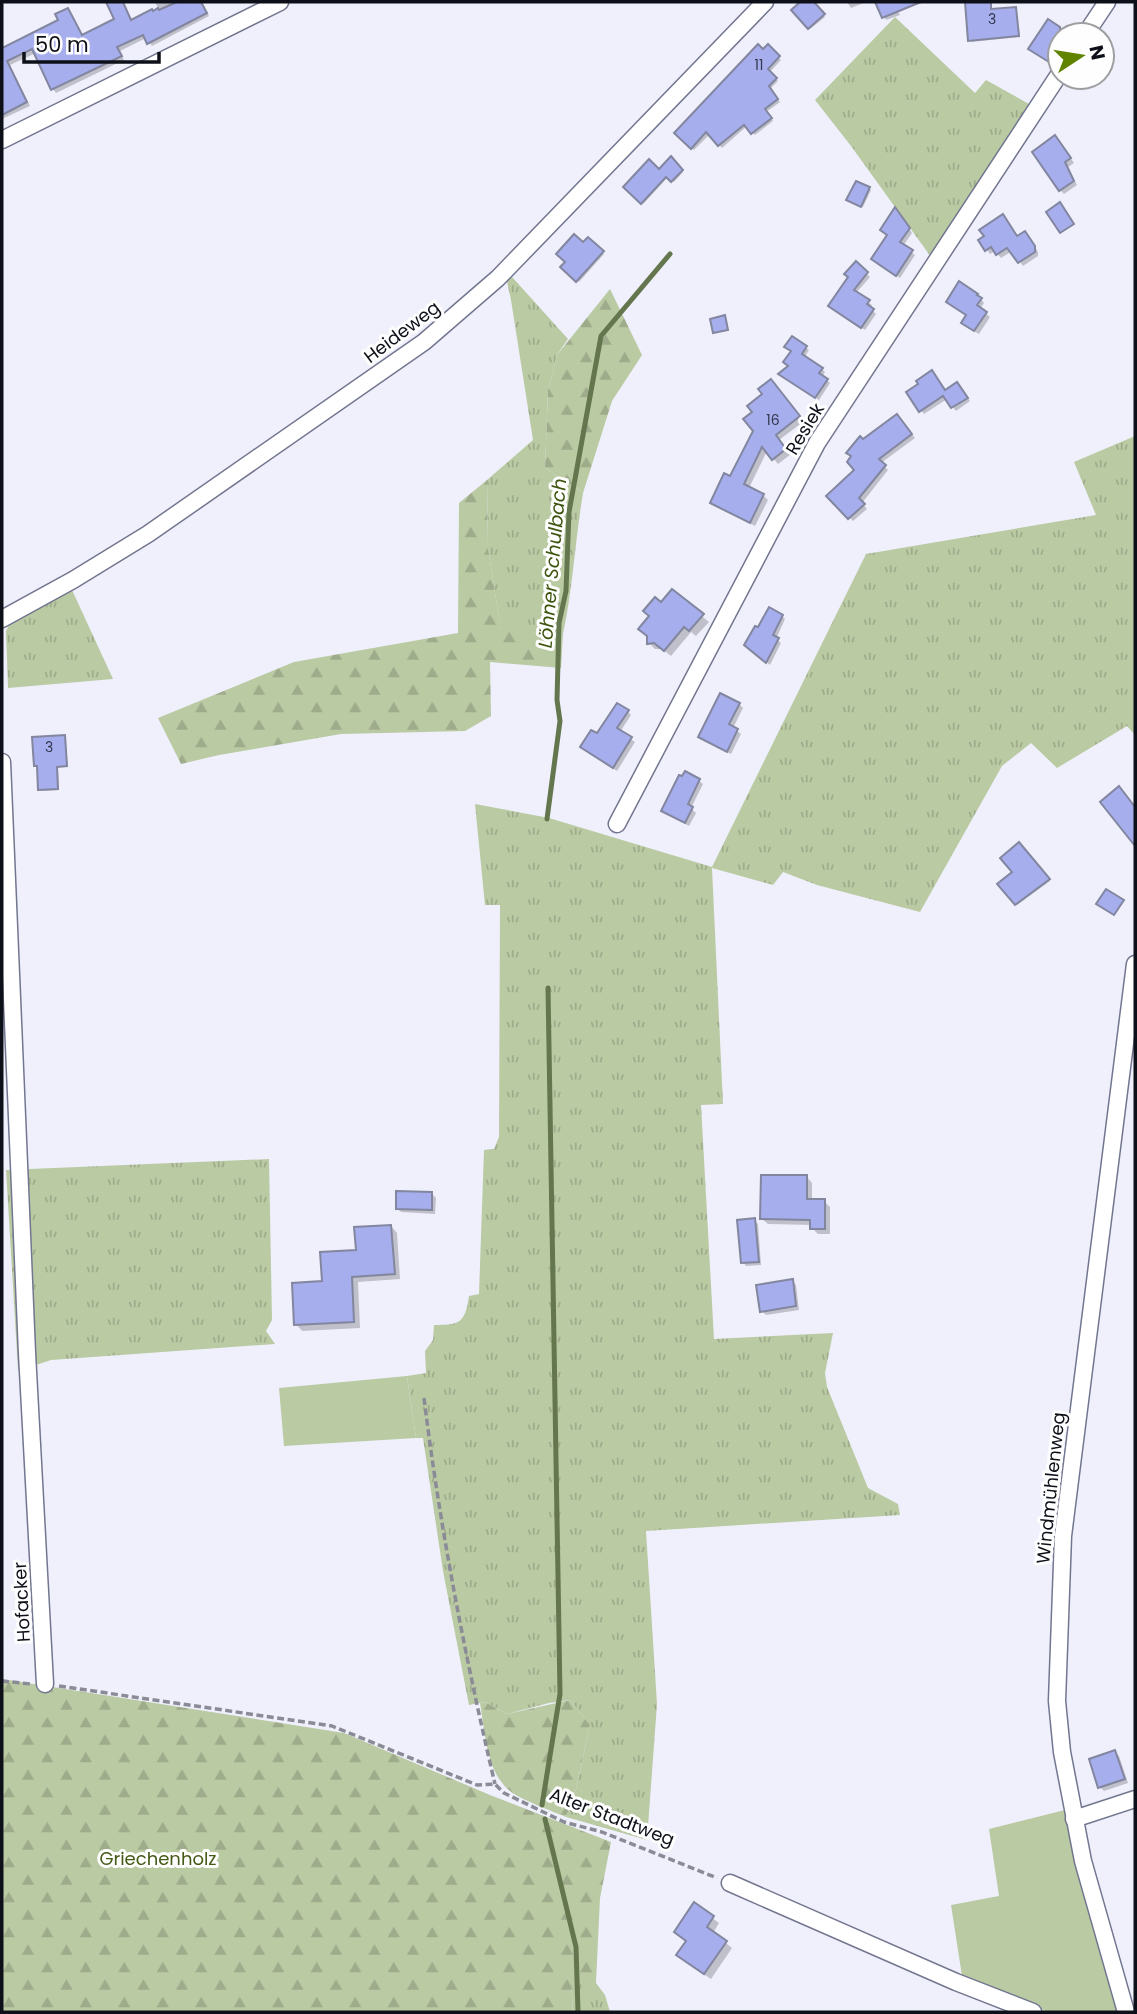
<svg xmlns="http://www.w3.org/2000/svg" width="1137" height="2014" font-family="Poppins,sans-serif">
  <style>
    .grass { fill: url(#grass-tufts) }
    .forest { fill: url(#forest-firs) }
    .garden { fill: #bacaa3 }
    .shadow { fill: #0003 }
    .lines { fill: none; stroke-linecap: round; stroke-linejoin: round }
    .stream { stroke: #64764d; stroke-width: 5 }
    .building { fill: #a7aeed; stroke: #82869f; stroke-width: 2 }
    .minor-casing { stroke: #72768f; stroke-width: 19 }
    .path { stroke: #8a8b96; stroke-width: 3.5; stroke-dasharray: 7 3.5; stroke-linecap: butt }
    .minor { stroke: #fff; stroke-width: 16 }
    .labels { text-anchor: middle; stroke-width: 6; stroke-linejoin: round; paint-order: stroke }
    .number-label { font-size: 14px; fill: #34384e }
    .street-label { font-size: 18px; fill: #0e1019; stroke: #fefefe }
    .park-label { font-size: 18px; fill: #445a16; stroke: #fefefe }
    .water-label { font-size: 19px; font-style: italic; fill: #3d540e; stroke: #fefefe }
  </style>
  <defs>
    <pattern id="grass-tufts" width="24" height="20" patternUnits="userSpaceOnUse" patternTransform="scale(1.75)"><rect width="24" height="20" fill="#bacaa3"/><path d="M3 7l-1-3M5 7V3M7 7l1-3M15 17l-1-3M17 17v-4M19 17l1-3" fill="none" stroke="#9fac8c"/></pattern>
    <pattern id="forest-firs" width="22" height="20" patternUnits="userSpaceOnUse" patternTransform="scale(1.75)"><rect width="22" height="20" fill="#bacaa3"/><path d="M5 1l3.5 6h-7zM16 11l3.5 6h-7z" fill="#9fac8c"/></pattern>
  </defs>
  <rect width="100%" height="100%" fill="#eff0fc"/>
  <!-- grass -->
  <g class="grass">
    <polygon points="895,17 975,93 986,80 1029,104 931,257 851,146 815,100"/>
    <path d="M 504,268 L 568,339 L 557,355 L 548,390 L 545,468 L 583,493 C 575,540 573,588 563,634 L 501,631 L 488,548 L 487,480 L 533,440 L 511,300 Z"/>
    <path d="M 1135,436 L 1135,735 L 1127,726 L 1057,768 L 1031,743 L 1002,766 L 920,912 L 817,885 L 783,872 L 773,885 L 712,868 L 723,1104 L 701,1105 L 714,1339 L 833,1333 L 825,1373 L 827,1387 L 868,1488 L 898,1504 L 900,1515 L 646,1531 L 657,1704 L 647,1840 L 566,1817 L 576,1789 L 590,1725 L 570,1700 L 549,1703 L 507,1714 L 485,1702 L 469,1705 L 443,1571 L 423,1438 L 416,1438 L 407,1376 L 426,1373 L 425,1351 L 433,1340 L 434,1325 C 460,1325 465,1323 469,1296 L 479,1294 L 484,1150 L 494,1149 L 499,1137 L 500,905 L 485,905 L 475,804 L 549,818 L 712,867 L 866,554 L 1096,515 L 1074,462 Z"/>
    <polygon points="72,590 113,679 8,688 6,631 10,623"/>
    <polygon points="269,1159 272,1320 266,1331 275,1344 51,1360 36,1365 33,1369 18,1370 6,1170"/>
    <polygon points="571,1983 596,1983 605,1995 610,2012 573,2012"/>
  </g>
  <!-- forest -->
  <g class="forest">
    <polygon points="610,289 642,355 612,401 583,493 545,468 548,390 557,355"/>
    <polygon points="487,480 488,548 501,630 563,634 561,668 490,662 491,716 465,731 341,734 219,755 181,764 158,718 294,662 458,633 459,503"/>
    <polygon points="2,1679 344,1733 490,1795 611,1842 600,1898 596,1983 571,1983 573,2012 2,2012"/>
    <path d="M 570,1700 L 590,1725 L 576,1789 L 566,1817 C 552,1811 521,1800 510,1791 C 486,1772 485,1731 480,1703 L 485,1702 L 507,1714 Z"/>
  </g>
  <!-- garden -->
  <g class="garden">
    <polygon points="407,1376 416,1438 284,1446 279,1388"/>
    <polygon points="1069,1809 1079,1862 1117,2012 1048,2012 962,1976 951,1905 999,1896 989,1829"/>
  </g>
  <!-- shadow -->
  <g class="shadow">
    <polygon points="108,2 123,2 132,21 158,8 155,2 202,2 209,16 152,46 146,38 120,51 124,60 56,93 53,89 36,53 10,65 30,106 2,119 2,92 6,90 2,82 2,50 60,21 68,10 83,36 117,20"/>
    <polygon points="802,2 812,2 825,17 810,29 793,10"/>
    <polygon points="847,2 866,2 851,8"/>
    <polygon points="876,2 894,2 900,15 886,20"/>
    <polygon points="967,2 991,2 992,11 1016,9 1020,37 971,42"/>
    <polygon points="1049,21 1069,35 1060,35 1060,56 1054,65 1035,52"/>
    <polygon points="768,47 781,60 769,73 778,81 770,89 780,102 766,112 773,121 755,135 747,126 722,148 710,134 694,150 676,133"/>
    <polygon points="1059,142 1074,163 1068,167 1077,185 1064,194 1060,190"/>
    <polygon points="671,158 683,172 674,182 668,177 643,204 625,187 659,171"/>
    <polygon points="869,189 871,190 863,207 850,201"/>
    <polygon points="899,213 912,233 903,246 915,255 900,278 877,263"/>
    <polygon points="1029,237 1038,252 1038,256 1023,266 1012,251 1001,258 995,251 990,254 980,240"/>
    <polygon points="588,240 604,254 579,282 563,267"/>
    <polygon points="856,264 870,277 856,293 872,305 870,308 876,314 865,330 834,309"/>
    <polygon points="959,284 981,299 984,303 980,309 990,317 979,334 967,327 968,316"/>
    <polygon points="792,338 809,350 804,358 822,369 825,372 822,377 830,383 819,400 783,376 790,367 793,352"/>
    <polygon points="920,384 946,392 960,387 970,401 956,411 947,399 924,414 908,392"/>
    <polygon points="775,386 803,422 779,440 790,455 778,464 767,451 749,488 763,495 768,500 755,526 717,507 712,503 730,479 755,431 754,412"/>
    <polygon points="901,420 915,438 881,463 888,470 862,503 867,509 853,521 828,496 856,471 863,442"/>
    <polygon points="672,592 709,622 696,636 691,632 671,656 662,649 655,649 649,643 651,617"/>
    <polygon points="782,616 785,619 776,639 781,643 770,665 750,648 759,630"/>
    <polygon points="739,704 743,708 733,728 741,734 731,754 704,741 700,737"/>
    <polygon points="627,711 631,715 620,732 635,742 617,771 582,747"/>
    <polygon points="65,737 68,767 58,767 59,790 41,791 39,767 35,765"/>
    <polygon points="699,781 703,784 691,808 696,813 689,826 667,814 663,810"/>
    <polygon points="1032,859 1050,881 1017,905 1000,884"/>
    <polygon points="807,1177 812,1183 812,1201 824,1201 830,1207 830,1234 818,1234 812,1228 812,1225 768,1224 762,1219"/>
    <polygon points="432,1194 436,1198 435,1214 401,1212 397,1208"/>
    <polygon points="754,1220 758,1224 761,1265 746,1266 743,1262"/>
    <polygon points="391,1226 397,1233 400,1279 358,1282 360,1328 302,1331 296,1324 324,1283 358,1252"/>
    <polygon points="792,1281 796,1285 799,1310 766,1315 762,1311"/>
    <polygon points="1115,1752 1119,1756 1128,1783 1104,1791 1100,1787"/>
    <polygon points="695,1905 719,1923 713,1933 732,1948 711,1979 684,1961 687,1942 676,1932"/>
  </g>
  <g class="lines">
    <!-- stream -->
    <g class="stream">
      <polyline points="547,819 560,721 557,700 559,623 566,591 569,512 601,336 670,254"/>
      <polyline points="542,1805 560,1694 548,988"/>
      <polyline points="545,1819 576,1947 578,2012"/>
    </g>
  </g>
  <!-- building -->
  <g class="building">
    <polygon points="106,2 123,2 131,20 152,9 153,11 158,8 159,10 177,2 201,2 207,13 147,44 143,35 117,47 122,56 51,90 32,49 7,61 27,102 2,115 2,48 58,20 55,14 68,8 82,35 114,19"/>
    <polygon points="800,2 814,2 825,14 808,29 791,10"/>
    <polygon points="875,2 921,2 882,18"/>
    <polygon points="965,2 991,2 991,9 1016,7 1019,36 968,41"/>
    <polygon points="1048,19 1060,27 1060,46 1049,62 1028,49"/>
    <polygon points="758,44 763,49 768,44 780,56 768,69 777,78 769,86 778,99 765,109 772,118 751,134 744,125 718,146 706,132 691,149 674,133"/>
    <polygon points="1055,135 1071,158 1065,162 1074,181 1059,191 1032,152"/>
    <polygon points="671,156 683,170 671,182 666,177 641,204 623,187 649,159 659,169"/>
    <polygon points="856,181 870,187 861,207 846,200"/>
    <polygon points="1060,202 1074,224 1060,233 1046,212"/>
    <polygon points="895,207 910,228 900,242 913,250 896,276 871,259 887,235 880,230"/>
    <polygon points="1003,214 1017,236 1025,231 1035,246 1035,252 1018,263 1007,248 996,255 991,247 985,251 978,240 984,236 979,230"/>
    <polygon points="574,234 583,242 588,237 604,251 576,282 560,267 565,262 556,254"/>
    <polygon points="856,261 868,272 854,290 870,300 867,304 874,309 861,328 828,306 848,277 844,274"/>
    <polygon points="959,281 978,294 977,295 982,298 977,305 987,312 974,331 961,323 966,315 946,302"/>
    <polygon points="725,315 728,330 713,333 710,319"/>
    <polygon points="792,336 807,346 802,354 823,368 819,373 828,379 815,398 778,374 788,366 783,362 791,351 784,347"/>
    <polygon points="932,370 945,390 957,382 968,398 951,408 943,396 919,412 906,392 918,384 916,381"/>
    <polygon points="771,379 800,416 776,435 786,449 772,460 762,447 744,484 764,494 750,523 710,503 724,473 730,476 753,431 743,419 752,412 747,406 762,394 758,389"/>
    <polygon points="897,414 912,434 879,459 886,465 859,498 865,504 848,519 826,496 854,470 847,462 851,456 846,453 860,436 863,439"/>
    <polygon points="672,589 704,614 689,631 684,627 664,651 654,643 647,644 647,636 638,629 649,616 643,611 655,597 661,602"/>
    <polygon points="769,607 783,615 773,635 779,638 766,663 744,645 755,626 758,627"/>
    <polygon points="720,693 740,703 729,724 738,729 727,752 698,737"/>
    <polygon points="617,703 629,710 617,728 632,737 613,768 580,747 591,730 597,733"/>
    <polygon points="65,735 67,766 57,767 58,789 38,790 37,766 34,766 32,737"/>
    <polygon points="685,771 700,779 688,804 693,807 685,823 661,811 679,775 682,776"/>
    <polygon points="1119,786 1135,807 1135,846 1100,802"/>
    <polygon points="1019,842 1050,879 1015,905 997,884 1012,872 1000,858"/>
    <polygon points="1106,889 1124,900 1114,915 1096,904"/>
    <polygon points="761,1175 807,1175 807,1199 825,1199 825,1229 810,1229 810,1220 760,1219"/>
    <polygon points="396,1191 432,1192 432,1210 396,1209"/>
    <polygon points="755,1218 759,1262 741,1263 737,1220"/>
    <polygon points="391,1225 395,1274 352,1277 354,1322 294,1325 292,1283 322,1281 320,1252 356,1250 354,1227"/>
    <polygon points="793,1279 796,1306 760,1312 756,1285"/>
    <polygon points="1115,1750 1125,1779 1098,1788 1089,1759"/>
    <polygon points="694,1902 714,1916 707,1927 727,1941 704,1974 676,1955 686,1941 674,1932"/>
  </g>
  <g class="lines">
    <!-- minor casing -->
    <g class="minor-casing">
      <g id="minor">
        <polyline points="1085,35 1107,2"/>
        <polyline points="2,140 280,2"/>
        <polyline points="2,619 73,580 148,534 424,342 498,278 765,2"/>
        <polyline points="2,762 27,1353 45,1684"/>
        <polyline points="617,824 817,443 1060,73"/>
        <polyline points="1074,1819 1135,1799"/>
        <polyline points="730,1883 956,1982 1033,2012"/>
        <polyline points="1126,2012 1083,1861 1062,1752 1057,1701 1063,1536 1135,964"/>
      </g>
    </g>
    <!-- path -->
    <g class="path">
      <path d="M 424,1398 C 440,1528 465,1657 495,1784"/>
      <polyline points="2,1681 31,1684"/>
      <polyline points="59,1686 332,1726 477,1785 495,1784 504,1793 564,1822 602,1832 717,1878"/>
    </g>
    <!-- minor -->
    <use href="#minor" class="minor"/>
  </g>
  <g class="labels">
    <!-- number labels -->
    <g class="number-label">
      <text x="992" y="24">3</text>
      <text x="759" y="70">11</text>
      <text x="773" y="425">16</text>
      <text x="49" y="752">3</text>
    </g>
    <!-- street labels -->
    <g class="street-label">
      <text transform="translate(402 332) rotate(-37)" y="6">Heideweg</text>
      <text transform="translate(805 429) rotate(-59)" y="6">Resiek</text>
      <text transform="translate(1051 1488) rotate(-84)" y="6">Windmühlenweg</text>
      <text transform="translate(22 1602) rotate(-93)" y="6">Hofacker</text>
      <text transform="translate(612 1817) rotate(21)" y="6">Alter Stadtweg</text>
    </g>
    <!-- park labels -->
    <g class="park-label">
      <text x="158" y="1865">Griechenholz</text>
    </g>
    <!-- water labels -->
    <g class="water-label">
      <text transform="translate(552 563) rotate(-85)" y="7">Löhner Schulbach</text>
    </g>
  </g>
  <!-- border -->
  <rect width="1137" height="2014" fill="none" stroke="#0e1019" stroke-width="7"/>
  <!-- north arrow -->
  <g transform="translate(1081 56) rotate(78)"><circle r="33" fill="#fefefe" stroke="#9e9fa2" stroke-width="2"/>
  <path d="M0-5L12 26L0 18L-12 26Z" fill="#608300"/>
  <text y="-10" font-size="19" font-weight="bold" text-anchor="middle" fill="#0e1019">N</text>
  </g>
  <!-- scale -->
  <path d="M24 52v10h135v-10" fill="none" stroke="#0e1019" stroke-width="3.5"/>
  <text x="35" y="52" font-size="21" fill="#0e1019" stroke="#fefefe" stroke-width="5" paint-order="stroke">50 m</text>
</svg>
